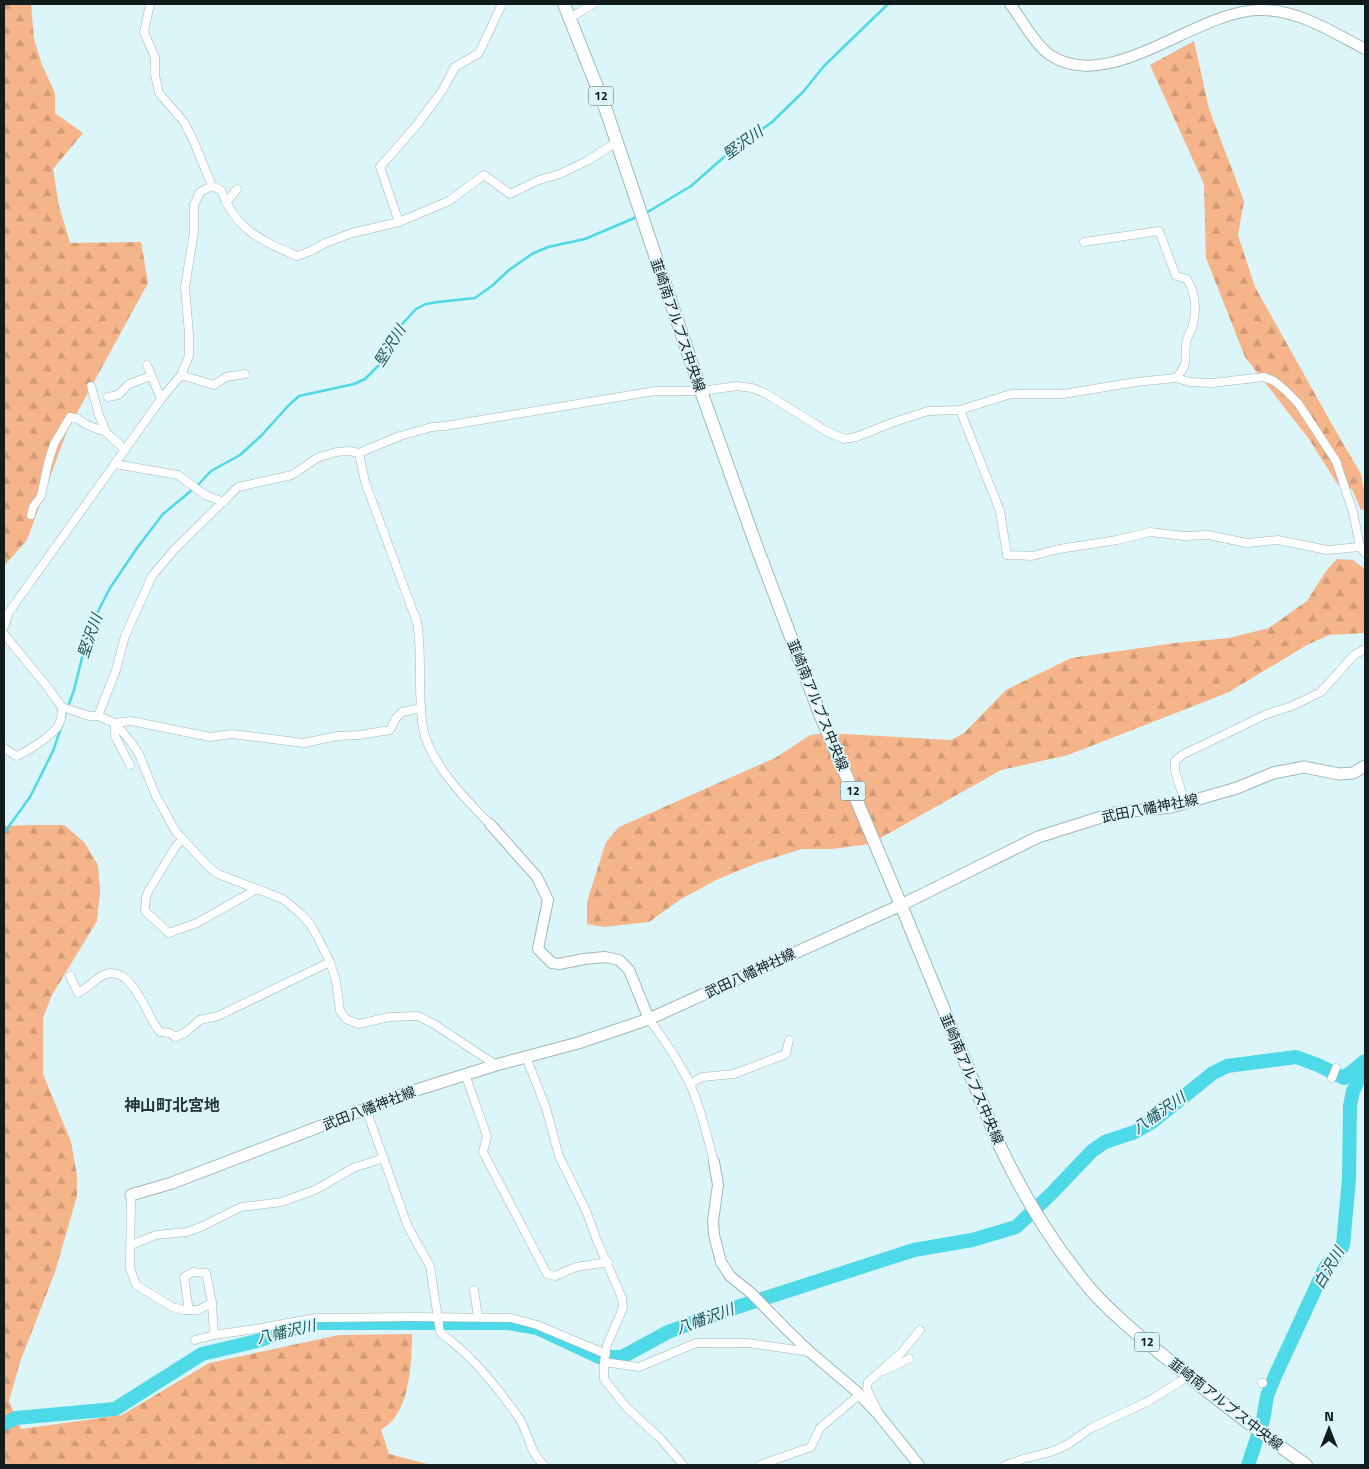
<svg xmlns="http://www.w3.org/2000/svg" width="1369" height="1469" font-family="'Titillium Web','Noto Sans JP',sans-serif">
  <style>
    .forest { fill: url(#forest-firs) }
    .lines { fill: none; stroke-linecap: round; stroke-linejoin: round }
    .stream { stroke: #4dd9e7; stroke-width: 2.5 }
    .river { stroke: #4dd9e7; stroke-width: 14 }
    .minor-casing { stroke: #9fb7b9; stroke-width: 9 }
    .tertiary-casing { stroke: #9fb7b9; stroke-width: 12 }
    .secondary-casing { stroke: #9fb7b9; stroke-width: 13 }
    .primary-casing { stroke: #9fb7b9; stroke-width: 14 }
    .minor { stroke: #fff; stroke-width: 8 }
    .tertiary { stroke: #fff; stroke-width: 10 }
    .secondary { stroke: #fff; stroke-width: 11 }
    .primary { stroke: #fff; stroke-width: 12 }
    .labels { text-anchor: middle; stroke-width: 4; stroke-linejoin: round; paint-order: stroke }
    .shield { fill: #dcf5f8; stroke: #4f5d5f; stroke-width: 1 }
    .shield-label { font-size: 12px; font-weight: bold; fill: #131c1d }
    .street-label { font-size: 14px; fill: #131c1d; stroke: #dcf5f8 }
    .water-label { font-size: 15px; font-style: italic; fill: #1a555b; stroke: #dcf5f8 }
    .quarter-label { font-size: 16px; font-weight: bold; fill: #24383a; stroke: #dcf5f8 }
  </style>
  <defs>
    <pattern id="forest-firs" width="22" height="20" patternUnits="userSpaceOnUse" patternTransform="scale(1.25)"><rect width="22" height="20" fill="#f5b489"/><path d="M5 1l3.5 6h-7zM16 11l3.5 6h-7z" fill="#d19a76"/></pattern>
  </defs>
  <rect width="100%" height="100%" fill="#dcf5f8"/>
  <!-- forest -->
  <g class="forest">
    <polygon points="4,4 31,4 34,39 42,65 55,93 55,113 83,133 53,169 59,206 70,243 141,242 148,283 67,431 27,540 4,566"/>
    <polygon points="1194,41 1209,109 1244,201 1238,235 1255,287 1338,435 1361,474 1365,495 1365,509 1361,510 1352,489 1338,485 1309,439 1245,357 1206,258 1204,184 1150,65"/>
    <polygon points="1337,559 1353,560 1365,569 1365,633 1329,635 1307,645 1227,693 1068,755 1001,770 870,844 832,849 802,849 760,862 718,879 681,899 649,922 604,927 587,924 587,902 606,842 619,827 775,758 810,735 827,733 951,740 964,733 1006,690 1071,658 1175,643 1229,638 1269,628 1307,601 1326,571"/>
    <path d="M 33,825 L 64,825 L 84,842 L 98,865 L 100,891 L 97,921 L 52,995 L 43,1018 L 43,1074 L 71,1142 L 77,1175 L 77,1196 L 55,1272 L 20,1362 L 9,1401 L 21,1429 L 122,1415 L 209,1363 L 339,1335 L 412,1334 C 412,1358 410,1397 395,1417 C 392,1422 386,1426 381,1430 L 389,1454 L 431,1465 L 4,1465 L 4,826 Z"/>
  </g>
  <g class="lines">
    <!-- stream -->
    <g class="stream">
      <polyline points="646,213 691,186 724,157 772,122 803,92 824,66 888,4"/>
      <polyline points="64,718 74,690 89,629 110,588 137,548 163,514 198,485 211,471 240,455 261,436 288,406 299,396 354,384 365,379 382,362 392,335 416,309 426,304 438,302 475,298 493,285 509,270 532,254 548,247 585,239 639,216"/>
      <polyline points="4,833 30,797 53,751 62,725"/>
    </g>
    <!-- river -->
    <g class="river">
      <polyline points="4,1424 16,1418 115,1409 202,1354 257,1341 310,1323 508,1323 537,1328 599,1357 622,1357 668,1332 722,1312 914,1250 972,1240 1016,1227 1051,1194 1092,1151 1105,1142 1135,1132 1152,1122 1213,1073 1227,1066 1296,1057 1318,1065 1344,1078 1365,1061"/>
      <path d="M 1248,1465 L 1263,1420 L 1267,1396 L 1275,1376 L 1325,1268 C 1331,1259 1339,1255 1343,1245 L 1349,1179 L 1350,1106 L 1353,1091 L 1358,1081 L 1362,1064"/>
    </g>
    <!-- minor casing -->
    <g class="minor-casing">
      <g id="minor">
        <path d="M 150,4 L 144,32 L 155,58 L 155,75 L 159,93 L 184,122 L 194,142 L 212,186 L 221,190 C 236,230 260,240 297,256 L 311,251 L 325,243 L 352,233 L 399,222 L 449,201 L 484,175 L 510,194 L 539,180 L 560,174 L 587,161 L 617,142"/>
        <polyline points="570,18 593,4"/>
        <polyline points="226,203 237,189"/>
        <polyline points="399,222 380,167 416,126 442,91 455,67 479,53 502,4"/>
        <path d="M 1084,242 L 1159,231 L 1176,276 L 1187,279 C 1196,294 1197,312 1192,328 C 1191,332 1188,335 1187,339 C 1182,358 1192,360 1176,378"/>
        <polyline points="147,365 161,399"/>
        <polyline points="181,375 214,385 226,377 245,374"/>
        <polyline points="91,386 99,415 106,432"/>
        <polyline points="108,397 118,395 129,384 151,376"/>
        <polyline points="960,410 1000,511 1007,555 1032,556 1059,549 1117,540 1150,532 1184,536 1208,535 1247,543 1278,540 1327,550 1360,547"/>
        <path d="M 359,453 L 365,482 L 417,622 C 423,657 417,693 423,728 C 429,762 467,801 490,824"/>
        <polyline points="115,464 178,475 205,495 224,502"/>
        <polyline points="31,515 33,507 41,496 48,463 54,444 70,417 78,419 87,425 106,432 125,450"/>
        <polyline points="4,627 9,612 161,399 181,375 189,356 189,334 185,287 194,232 194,205 200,192 212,186"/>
        <polyline points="4,634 45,684 62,707 89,716 98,716 115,723 131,742 139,754 155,794 176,832 209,867 218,874 283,899 301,914 310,924 318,938 330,962 336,981 340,1011 346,1019 359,1024 389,1017 418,1016 434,1024 496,1065"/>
        <polyline points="98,716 116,670 125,636 152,576 174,550 238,487 292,475 317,458 336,452 349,451 359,453 400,436 432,427 445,426 655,391 701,391 737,386 752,388 765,393 826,431 844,439 856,437 894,422 928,411 960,410 1011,394 1063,394 1136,382 1176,378 1190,382 1212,383 1264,377 1274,381 1284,389 1298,403 1336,461 1353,512 1360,547 1365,553"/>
        <polyline points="115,723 131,721 210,737 232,734 304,743 337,736 359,735 390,730 396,718 402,712 421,708"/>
        <polyline points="115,723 115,736 130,765"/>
        <path d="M 4,748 L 16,756 C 24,754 54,734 58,726 C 61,721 62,713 62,707"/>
        <polyline points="1185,803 1175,771 1175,761 1182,755 1267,714 1292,706 1321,692 1354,655 1365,649"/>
        <polyline points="182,840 176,846 149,890 146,897 145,911 169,933 197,923 257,889"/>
        <path d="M 70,976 L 78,993 C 88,988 100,973 111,973 C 135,973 147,1017 160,1032 L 170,1033 L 175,1037 L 186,1032 L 200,1020 L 218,1016 L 330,962"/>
        <path d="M 649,1019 C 664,1040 679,1061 690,1084 C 701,1108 707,1136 714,1162"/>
        <polyline points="526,1057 546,1108 559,1156 587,1213 596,1238 622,1298 623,1308 607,1345 604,1362 604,1379 627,1408 661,1439 683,1465"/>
        <polyline points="465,1074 487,1136 483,1152 547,1274 555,1276 576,1267 608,1262"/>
        <polyline points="1332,1078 1336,1068"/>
        <polyline points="690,1084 702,1077 734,1074 786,1054 789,1040"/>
        <path d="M 366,1109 L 408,1227 L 430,1266 L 440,1332 C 450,1341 461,1348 470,1358 C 485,1373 504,1397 517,1415 C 529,1431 529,1453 544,1465"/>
        <polyline points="131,1195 130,1268 136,1285 172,1307 184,1310 198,1310 212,1303"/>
        <polyline points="131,1245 156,1235 187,1232 203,1226 241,1207 282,1202 317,1189 353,1168 384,1158"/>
        <polyline points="474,1290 478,1317"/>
        <polyline points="187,1310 188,1304 184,1277 193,1272 206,1273 212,1303 214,1335"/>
        <polyline points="195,1340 214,1335 255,1329 316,1318 413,1317 511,1318 537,1325 606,1354"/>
        <polyline points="604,1362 639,1367 696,1343 748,1343 810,1352"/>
        <polyline points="883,1371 909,1359"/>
        <polyline points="1262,1383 1263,1383"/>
        <polyline points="878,1412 867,1389 868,1382 902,1352 920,1330"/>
        <polyline points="760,1465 811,1447 820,1428 859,1395"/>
        <polyline points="1006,1465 1023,1459 1050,1452 1067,1445 1091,1428 1149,1401 1189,1376"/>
      </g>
    </g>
    <!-- tertiary casing -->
    <g class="tertiary-casing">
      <g id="tertiary">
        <path d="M 1010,4 C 1020,17 1036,46 1050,55 C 1110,95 1195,11 1259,10 C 1298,9 1332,32 1365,49"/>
        <polyline points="490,824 537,877 548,900 538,949 552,963 559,964 584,959 605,957 619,960 629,970 649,1019"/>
        <polyline points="714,1162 718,1185 713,1221 714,1235 721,1262 730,1276 752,1294 786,1329 810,1352 855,1390 878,1414 919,1465"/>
      </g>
    </g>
    <!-- secondary casing -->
    <g class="secondary-casing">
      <polyline id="secondary" points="131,1195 172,1183 410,1092 496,1065 578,1043 649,1019 901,905 1038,837 1114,813 1171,807 1237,788 1273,773 1304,767 1339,774 1353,773 1365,766"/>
    </g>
    <!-- primary casing -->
    <g class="primary-casing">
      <path id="primary" d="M 564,4 L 605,107 L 701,391 L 756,545 L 820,714 L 901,905 L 998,1142 C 1022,1194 1054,1246 1091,1290 C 1116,1318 1147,1342 1176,1366 C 1218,1400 1261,1433 1306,1465"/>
    </g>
    <!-- minor -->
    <use href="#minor" class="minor"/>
    <!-- tertiary -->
    <use href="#tertiary" class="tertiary"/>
    <!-- secondary -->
    <use href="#secondary" class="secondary"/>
    <!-- primary -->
    <use href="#primary" class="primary"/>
  </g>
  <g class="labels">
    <!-- shield labels -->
    <g class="shield">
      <rect x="588.5" y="86.5" width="25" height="19" rx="4"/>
      <rect x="840.5" y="781.5" width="25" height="19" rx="4"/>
      <rect x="1134.5" y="1332.5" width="25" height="19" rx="4"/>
    </g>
    <g class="shield-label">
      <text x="601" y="100">12</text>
      <text x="853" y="795">12</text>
      <text x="1147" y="1346">12</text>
    </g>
    <!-- street labels -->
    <g class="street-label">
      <text transform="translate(678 325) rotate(71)" y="5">韮崎南アルプス中央線</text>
      <text transform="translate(818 705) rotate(68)" y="5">韮崎南アルプス中央線</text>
      <text transform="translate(1150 808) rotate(-11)" y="5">武田八幡神社線</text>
      <text transform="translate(750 973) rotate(-25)" y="5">武田八幡神社線</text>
      <text transform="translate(972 1079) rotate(67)" y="5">韮崎南アルプス中央線</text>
      <text transform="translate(369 1108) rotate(-21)" y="5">武田八幡神社線</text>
      <text transform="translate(1226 1404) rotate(38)" y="5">韮崎南アルプス中央線</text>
    </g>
    <!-- water labels -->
    <g class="water-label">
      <text transform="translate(743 143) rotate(-36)" y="5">堅沢川</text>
      <text transform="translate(390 346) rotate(-58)" y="5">堅沢川</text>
      <text transform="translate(90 636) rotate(-71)" y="5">堅沢川</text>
      <text transform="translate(1159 1113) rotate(-35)" y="5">八幡沢川</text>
      <text transform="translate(1329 1268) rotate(-60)" y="5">白沢川</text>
      <text transform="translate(705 1319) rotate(-20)" y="5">八幡沢川</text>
      <text transform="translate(286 1332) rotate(-13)" y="5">八幡沢川</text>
    </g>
    <!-- quarter labels -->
    <g class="quarter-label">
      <text x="172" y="1111">神山町北宮地</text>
    </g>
  </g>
  <!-- border -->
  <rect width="1369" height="1469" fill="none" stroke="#131c1d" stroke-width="10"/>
  <!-- north arrow -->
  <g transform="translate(1329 1429)" stroke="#dcf5f8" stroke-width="4" paint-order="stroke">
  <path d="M0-4L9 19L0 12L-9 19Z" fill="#131c1d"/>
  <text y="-8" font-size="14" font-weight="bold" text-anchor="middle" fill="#131c1d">N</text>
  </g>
</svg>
